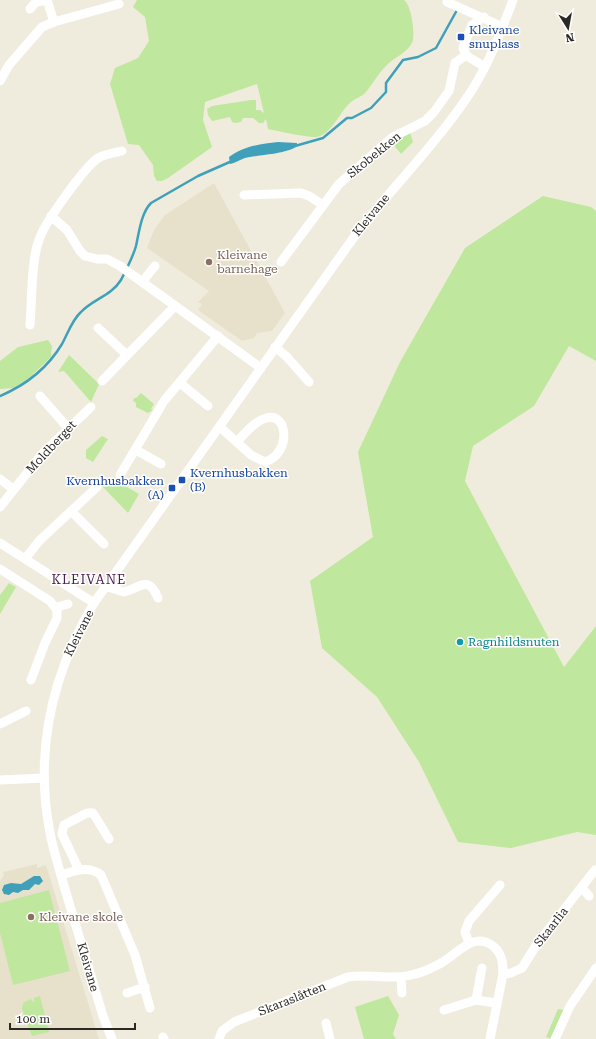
<svg xmlns="http://www.w3.org/2000/svg" width="596" height="1039" font-family="'Roboto Serif',serif">
  <style>
    .built { fill: #e7e1cc }
    .green { fill: #bfe79d }
    .water { fill: #40a0b9 }
    .lines { fill: none; stroke-linecap: round; stroke-linejoin: round }
    .stream { stroke: #40a0b9; stroke-width: 2.5 }
    .minor { stroke: #fff; stroke-width: 9 }
    .transit-dot { fill: #1a4fb4; stroke: #fff; stroke-width: 1.5 }
    .education-dot { fill: #8d6e63; stroke: #fff; stroke-width: 1.5 }
    .culture-dot { fill: #0f9aa8; stroke: #fff; stroke-width: 1.5 }
    .labels { text-anchor: middle; stroke-width: 3; stroke-linejoin: round; paint-order: stroke }
    .transit-label { font-size: 12px; fill: #164399; stroke: #fff; text-anchor: start }
    .street-label { font-size: 12px; fill: #2b2924; stroke: #fff }
    .education-label { font-size: 12px; fill: #785e54; stroke: #fff; text-anchor: start }
    .culture-label { font-size: 12px; fill: #0d838f; stroke: #fff; text-anchor: start }
    .neighbourhood-label { font-size: 13px; letter-spacing: 1px; fill: #4c1f53; stroke: #fff }
  </style>
  <rect width="100%" height="100%" fill="#f0ecdd"/>
  <!-- built -->
  <g class="built">
    <polygon points="214,183 285,313 272,331 257,333 254,338 242,341 198,310 202,304 198,302 209,291 147,248 154,230 165,215"/>
    <polygon points="37,864 37,868 46,865 99,1039 0,1039 0,881 4,875 3,872"/>
  </g>
  <!-- green -->
  <g class="green">
    <path d="M 137,0 L 404,0 C 411,4 416,35 412,43 C 407,52 396,57 389,63 C 379,72 374,82 366,92 C 362,97 355,98 351,102 C 339,112 333,133 317,137 C 309,138 278,131 268,129 L 266,119 L 263,123 L 259,123 L 253,118 L 243,118 L 241,122 L 236,123 L 232,122 L 230,117 L 212,121 L 208,115 L 207,109 L 212,106 L 251,100 L 256,100 L 256,110 L 260,110 L 264,113 L 257,84 L 205,102 L 203,120 L 212,147 L 168,178 L 162,181 L 157,181 L 154,176 L 153,165 L 139,145 L 128,144 L 110,84 L 115,68 L 138,58 L 149,41 L 145,17 L 133,7 Z"/>
    <polygon points="410,132 413,142 401,154 392,143"/>
    <polygon points="543,196 591,207 596,211 596,361 569,346 534,406 473,446 465,481 564,667 596,626 596,835 577,832 511,848 458,842 419,762 377,697 322,648 310,581 373,537 358,452 400,362 465,248"/>
    <polygon points="48,340 52,346 51,357 29,378 14,388 0,389 0,361 18,347"/>
    <polygon points="69,355 99,384 91,402 64,371 58,372"/>
    <polygon points="141,393 154,404 151,409 153,410 148,413 136,407 136,403 133,401 134,398 136,398"/>
    <polygon points="102,436 108,439 93,462 86,458 86,450"/>
    <polygon points="115,480 139,494 128,513 102,486"/>
    <polygon points="9,583 16,587 0,614 0,595"/>
    <polygon points="49,890 70,971 13,985 0,933 0,903"/>
    <polygon points="40,996 49,1032 32,1036 22,1009 23,1003 31,999 34,1003 34,998"/>
    <polygon points="388,996 399,1015 393,1034 396,1039 364,1039 355,1007"/>
    <polygon points="558,1009 564,1010 552,1039 546,1037"/>
  </g>
  <!-- water -->
  <g class="water">
    <path d="M 278,142 L 297,143 L 297,146 C 288,154 257,155 245,158 C 239,160 235,163 230,164 L 229,157 C 244,146 260,144 278,142 Z"/>
    <polygon points="34,876 40,876 43,881 39,885 35,884 29,890 23,890 18,893 13,892 9,895 4,894 2,890 4,885 11,883 21,884"/>
  </g>
  <g class="lines">
    <!-- stream -->
    <g class="stream">
      <polyline points="295,146 323,138 347,118 352,118 371,108 386,92 386,83 403,60 418,57 436,48 457,10"/>
      <path d="M 0,396 C 26,385 47,369 62,344 C 68,333 72,320 81,312 C 93,299 111,296 121,280 C 126,270 133,257 136,246 C 139,233 141,213 151,203 L 198,176 L 232,161"/>
    </g>
    <!-- minor -->
    <g class="minor">
      <polyline points="47,0 54,22"/>
      <polyline points="447,2 503,27"/>
      <polyline points="30,9 36,2 47,0"/>
      <polyline points="484,17 472,25 463,48 467,56 485,67"/>
      <polyline points="0,81 9,65 42,27 54,22 119,4"/>
      <polyline points="244,195 301,193 309,196 323,205"/>
      <polyline points="51,216 67,230 80,251 85,256 97,259 107,259 120,266 261,368"/>
      <polyline points="281,262 339,184 393,137 425,121 434,112 449,91 455,63 466,55"/>
      <polyline points="142,282 155,266"/>
      <path d="M 30,325 C 32,301 31,261 39,240 C 44,223 84,168 98,158 C 105,154 114,153 122,151"/>
      <polyline points="98,328 127,355"/>
      <polyline points="275,347 287,357 309,382"/>
      <polyline points="102,381 175,306"/>
      <polyline points="180,383 208,406"/>
      <polyline points="40,396 68,428"/>
      <path d="M 220,427 L 251,455 L 265,462 C 291,454 289,412 266,418 C 255,421 244,434 237,442"/>
      <polyline points="136,450 161,464"/>
      <polyline points="120,475 164,401 218,336"/>
      <polyline points="0,479 13,489"/>
      <polyline points="0,507 43,453 91,407"/>
      <polyline points="71,511 104,544"/>
      <polyline points="0,543 94,603"/>
      <polyline points="25,559 39,541 97,487"/>
      <polyline points="0,569 50,601 57,610 57,618 45,643 31,680"/>
      <path d="M 105,586 L 124,592 C 142,587 148,575 158,598"/>
      <polyline points="57,607 68,604"/>
      <polyline points="0,724 26,711"/>
      <polyline points="0,780 44,778"/>
      <polyline points="79,870 62,834 64,825 87,813 93,813 109,839"/>
      <path d="M 61,875 C 75,871 89,865 101,875 L 135,955 L 150,1008"/>
      <polyline points="582,888 589,896"/>
      <polyline points="469,943 465,932 469,921 500,885"/>
      <polyline points="503,974 511,973 522,968 537,944 595,870"/>
      <polyline points="401,978 402,993"/>
      <polyline points="127,993 145,987"/>
      <polyline points="476,1000 482,968"/>
      <polyline points="444,1010 476,1000 496,1003"/>
      <polyline points="326,1023 330,1039"/>
      <polyline points="163,1037 164,1039"/>
      <path d="M 112,1039 L 103,1016 C 92,980 81,943 70,906 C 63,882 55,857 50,833 C 34,750 52,674 94,603 L 349,244 C 385,194 431,151 466,99 C 487,69 500,34 513,0"/>
      <path d="M 219,1039 L 222,1031 L 234,1022 L 348,977 C 371,973 393,981 415,974 C 424,972 434,967 443,962 C 458,953 474,931 493,946 C 502,953 503,963 503,974 L 490,1039"/>
      <polyline points="555,1039 570,1006 596,968"/>
    </g>
  </g>
  <!-- markers -->
  <g class="transit-dot">
    <rect x="457" y="33" width="8" height="8" rx="2"/>
    <rect x="178" y="476" width="8" height="8" rx="2"/>
    <rect x="168" y="484" width="8" height="8" rx="2"/>
  </g>
  <g class="education-dot">
    <circle cx="209" cy="262" r="4"/>
    <circle cx="31" cy="917" r="4"/>
  </g>
  <circle class="culture-dot" cx="460" cy="642" r="4"/>
  <g class="labels">
    <!-- transit labels -->
    <g class="transit-label">
      <text x="469" y="34">Kleivane<tspan x="469" dy="14">snuplass</tspan></text>
      <text x="190" y="477">Kvernhusbakken<tspan x="190" dy="14">(B)</tspan></text>
      <text x="164" y="485" text-anchor="end">Kvernhusbakken<tspan x="164" dy="14">(A)</tspan></text>
    </g>
    <!-- street labels -->
    <g class="street-label">
      <text transform="translate(374 155) rotate(-39)" y="4">Skobekken</text>
      <text transform="translate(371 215) rotate(-51)" y="4">Kleivane</text>
      <text transform="translate(51 447) rotate(-47)" y="4">Moldberget</text>
      <text transform="translate(79 633) rotate(-63)" y="4">Kleivane</text>
      <text transform="translate(551 927) rotate(-52)" y="4">Skaarlia</text>
      <text transform="translate(88 967) rotate(74)" y="4">Kleivane</text>
      <text transform="translate(292 999) rotate(-22)" y="4">Skaraslåtten</text>
    </g>
    <!-- education labels -->
    <g class="education-label">
      <text x="217" y="259">Kleivane<tspan x="217" dy="14">barnehage</tspan></text>
      <text x="39" y="921">Kleivane skole</text>
    </g>
    <!-- culture labels -->
    <g class="culture-label">
      <text x="468" y="646">Ragnhildsnuten</text>
    </g>
    <!-- neighbourhood labels -->
    <g class="neighbourhood-label">
      <text x="89" y="584">KLEIVANE</text>
    </g>
  </g>
  <!-- north arrow -->
  <g transform="translate(568 28) rotate(169)" stroke="#ffffff" stroke-width="3" paint-order="stroke">
  <path d="M0-3L7 15L0 10L-7 15Z" fill="#2b2924"/>
  <text y="-6" font-size="11" font-weight="bold" text-anchor="middle" fill="#2b2924">N</text>
  </g>
  <!-- scale -->
  <path d="M10 1023v6h125v-6" fill="none" stroke="#2b2924" stroke-width="2"/>
  <text x="16" y="1023" font-size="12" fill="#2b2924" stroke="#ffffff" stroke-width="3" paint-order="stroke">100 m</text>
</svg>
